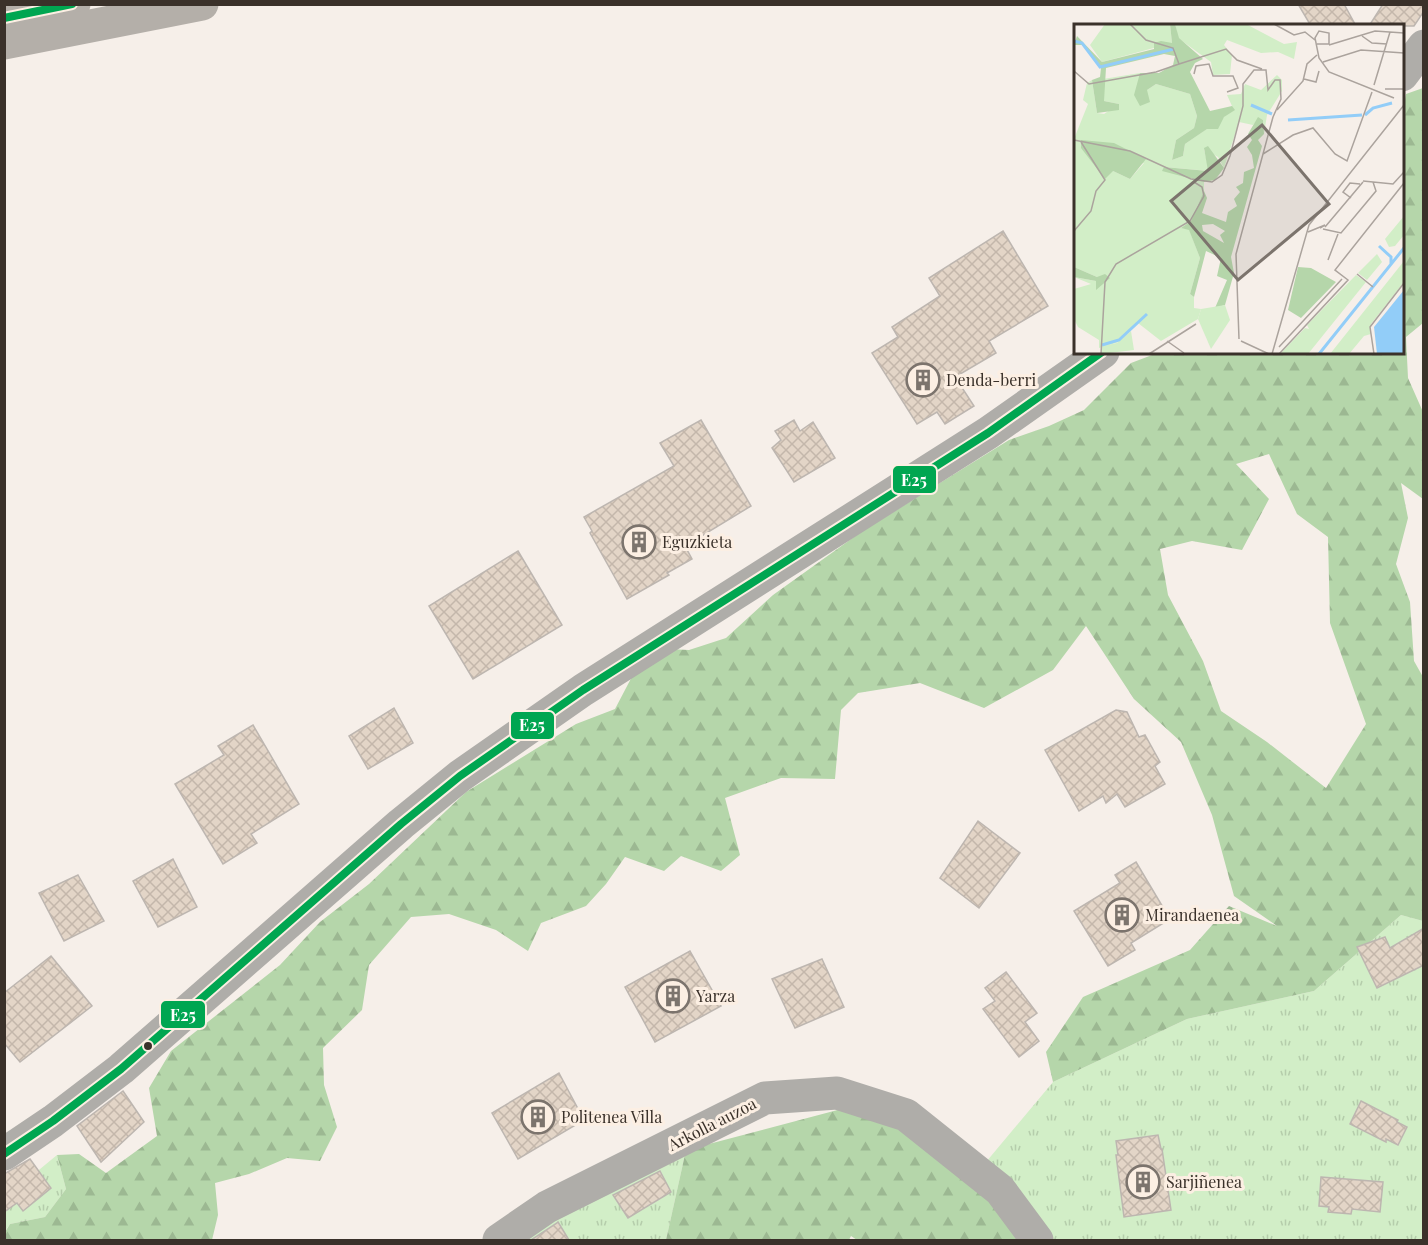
<svg xmlns="http://www.w3.org/2000/svg" width="1428" height="1245" font-family="'Playfair Display',serif">
  <style>
    .grass { fill: url(#grass-tufts) }
    .forest { fill: url(#forest-firs); fill-rule: evenodd }
    .building { fill: url(#building-cross-hatch); stroke: #bdb6b0; stroke-width: 1.5 }
    .lines { fill: none; stroke-linecap: round; stroke-linejoin: round }
    .minor { stroke: #afada9; stroke-width: 33 }
    .major { stroke: #b4afa9; stroke-width: 33 }
    .bus-1-casing { stroke: #fcefe3; stroke-width: 12 }
    .bus-1 { stroke: #00a651; stroke-width: 8 }
    .bus-dot { fill: #3a312a; stroke: #fcefe3; stroke-width: 2 }
    .labels { text-anchor: middle; stroke-width: 6; stroke-linejoin: round; paint-order: stroke }
    .poi-label { font-size: 16px; fill: #3a312a; stroke: #fcefe3; text-anchor: start }
    .street-label { font-size: 16px; fill: #3a312a; stroke: #fcefe3 }
    .inset-river { fill: none; stroke: #92cdf8; stroke-width: 3 }
    .inset-road { fill: none; stroke: #aba39d; stroke-width: 1.5 }
    .view { fill: #7c746d; fill-opacity: 0.15; stroke: #7c746d; stroke-width: 3 }
    .inset-edge { fill: none; stroke: #3a312a; stroke-width: 3 }
    .line-badge { stroke: #fcefe3; stroke-width: 2 }
    .badge-label { font-size: 16px; text-anchor: middle; font-weight: bold; fill: #fff }
  </style>
  <defs>
    <pattern id="grass-tufts" width="24" height="20" patternUnits="userSpaceOnUse" patternTransform="scale(1.5)"><rect width="24" height="20" fill="#d2eec7"/><path d="M3 7l-1-3M5 7V3M7 7l1-3M15 17l-1-3M17 17v-4M19 17l1-3" fill="none" stroke="#b5cdab"/></pattern>
    <pattern id="forest-firs" width="22" height="20" patternUnits="userSpaceOnUse" patternTransform="scale(1.5)"><rect width="22" height="20" fill="#b5d6aa"/><path d="M5 1l3.5 6h-7zM16 11l3.5 6h-7z" fill="#9cb892"/></pattern>
    <pattern id="building-cross-hatch" width="8" height="8" patternUnits="userSpaceOnUse" patternTransform="scale(1.5)"><rect width="8" height="8" fill="#e3d5c7"/><path d="M0 0l8 8M0 8l8-8" fill="none" stroke="#c4b7ab"/></pattern>
  </defs>
  <rect width="100%" height="100%" fill="#f6efe9"/>
  <!-- grass -->
  <g class="grass">
    <polygon points="1401,915 1423,921 1423,1240 1030,1240 976,1174 1053,1082 1187,1019 1314,991"/>
    <polygon points="686,1150 666,1240 497,1240"/>
    <polygon points="57,1155 66,1189 45,1217 10,1224 5,1231 5,1198"/>
  </g>
  <!-- forest -->
  <g class="forest">
    <path d="M 1423,88 L 1423,323 L 1406,337 L 1408,378 L 1423,412 L 1423,499 L 1401,483 L 1408,518 L 1396,564 L 1410,602 L 1414,661 L 1423,677 L 1423,921 L 1401,915 L 1314,991 L 1187,1019 L 1053,1082 L 1046,1052 L 1083,997 L 1190,950 L 1229,906 L 1277,926 L 1234,896 L 1212,815 L 1181,742 L 1134,699 L 1086,626 L 1053,670 L 984,708 L 920,683 L 858,693 L 841,710 L 835,779 L 781,778 L 725,798 L 740,855 L 721,871 L 681,856 L 664,871 L 625,857 L 606,884 L 586,906 L 541,923 L 528,951 L 496,930 L 449,914 L 411,917 L 369,965 L 362,1010 L 323,1048 L 324,1085 L 337,1127 L 320,1161 L 287,1158 L 249,1174 L 215,1183 L 218,1215 L 212,1240 L 5,1240 L 5,1232 L 10,1224 L 45,1217 L 66,1189 L 57,1155 L 79,1154 L 106,1173 L 157,1136 L 149,1088 L 171,1051 L 280,965 L 320,922 L 369,884 L 466,792 L 576,724 L 615,709 L 647,648 L 689,650 L 726,638 L 773,595 L 861,532 L 1009,440 L 1049,426 L 1084,410 L 1131,363 L 1160,352 L 1402,352 L 1403,110 L 1406,94 ZM 1269,454 L 1297,514 L 1328,537 L 1330,623 L 1366,724 L 1326,788 L 1267,742 L 1221,711 L 1203,661 L 1168,595 L 1160,549 L 1192,541 L 1242,550 L 1269,499 L 1236,464 Z"/>
    <polygon points="864,1103 976,1174 1030,1240 857,1240 851,1236 849,1240 666,1240 686,1150"/>
  </g>
  <!-- building -->
  <g class="building">
    <polygon points="1298,4 1344,4 1356,26 1311,26"/>
    <polygon points="1383,4 1424,4 1424,11 1414,26 1369,26"/>
    <polygon points="1003,231 1048,306 989,341 996,353 955,377 974,406 945,424 937,412 917,424 872,353 898,337 892,327 940,296 929,278"/>
    <polygon points="701,420 751,506 685,546 692,559 667,573 669,575 627,599 590,533 592,531 584,517 674,466 660,443"/>
    <polygon points="794,420 800,431 813,422 835,458 794,482 772,448 781,440 775,431"/>
    <polygon points="518,551 562,625 473,679 429,606"/>
    <polygon points="394,708 413,743 368,769 349,736"/>
    <polygon points="1116,710 1127,712 1139,737 1145,735 1160,762 1155,766 1165,784 1125,807 1117,794 1106,803 1103,796 1079,811 1045,750"/>
    <polygon points="253,725 299,804 251,834 257,843 223,864 175,784 224,755 218,746"/>
    <polygon points="978,821 1020,853 979,908 940,878"/>
    <polygon points="173,859 197,907 158,927 133,881"/>
    <polygon points="1136,862 1170,919 1131,943 1135,950 1108,966 1074,911 1120,883 1115,875"/>
    <polygon points="78,875 104,921 64,941 39,893"/>
    <polygon points="1424,928 1424,965 1377,988 1357,947 1385,937 1390,948"/>
    <polygon points="690,951 721,1006 655,1042 625,987"/>
    <polygon points="51,956 92,1006 20,1062 4,1043 4,993"/>
    <polygon points="822,959 844,1007 795,1028 772,979"/>
    <polygon points="1006,972 1037,1013 1025,1022 1039,1041 1019,1057 983,1009 995,1001 985,988"/>
    <polygon points="559,1073 584,1120 518,1159 492,1113"/>
    <polygon points="123,1091 144,1122 101,1162 77,1126"/>
    <polygon points="1361,1101 1398,1120 1397,1122 1407,1127 1398,1145 1386,1139 1386,1142 1350,1124"/>
    <polygon points="1158,1135 1161,1149 1162,1149 1171,1210 1124,1217 1116,1155 1118,1155 1116,1141"/>
    <polygon points="30,1159 51,1188 23,1211 17,1203 4,1212 4,1174"/>
    <polygon points="660,1171 671,1192 628,1218 613,1195"/>
    <polygon points="1321,1177 1383,1182 1380,1212 1352,1209 1351,1214 1328,1212 1329,1207 1319,1206"/>
    <polygon points="558,1222 569,1240 531,1240 557,1223"/>
  </g>
  <g class="lines">
    <!-- minor -->
    <g class="minor">
      <polyline points="1402,75 1424,46"/>
      <polyline points="4,1154 53,1121 121,1069 401,824 460,776 583,690 988,433 1103,352"/>
      <polyline points="499,1240 547,1207 765,1098 837,1093 906,1115 1000,1190 1037,1240"/>
    </g>
    <!-- major -->
    <g class="major">
      <polyline points="4,18 74,4"/>
      <polyline points="4,43 202,4"/>
    </g>
    <!-- bus-1 casing -->
    <g class="bus-1-casing">
      <g id="bus-1">
        <polyline points="4,18 72,4"/>
        <polyline points="4,1154 53,1121 121,1069 401,824 460,776 583,690 988,433 1102,352"/>
      </g>
    </g>
    <!-- bus-1 -->
    <use href="#bus-1" class="bus-1"/>
  </g>
  <!-- icons -->
  <defs>
    <g id="building-ring" transform="scale(1.725)"><circle r="9.5" fill="#fcefe3" stroke="#7c746d" stroke-width="1.5"/><path d="M-4-6H4V6H1V3H-1V6H-4ZM-2.5-4.3h1.7v1.8h-1.7ZM.8-4.3h1.7v1.8H.8ZM-2.5-1h1.7V.8h-1.7ZM.8-1h1.7V.8H.8Z" fill="#7c746d"/></g>
  </defs>
  <g fill-rule="evenodd">
    <use href="#building-ring" x="923" y="380"/>
    <use href="#building-ring" x="639" y="542"/>
    <use href="#building-ring" x="1122" y="915"/>
    <use href="#building-ring" x="673" y="996"/>
    <use href="#building-ring" x="538" y="1117"/>
    <use href="#building-ring" x="1143" y="1182"/>
  </g>
  <!-- markers -->
  <circle class="bus-dot" cx="148" cy="1046" r="5"/>
  <g class="labels">
    <!-- poi labels -->
    <g class="poi-label">
      <text x="946" y="386">Denda-berri</text>
      <text x="662" y="548">Eguzkieta</text>
      <text x="1145" y="921">Mirandaenea</text>
      <text x="696" y="1002">Yarza</text>
      <text x="561" y="1123">Politenea Villa</text>
      <text x="1166" y="1188">Sarjiñenea</text>
    </g>
    <!-- street labels -->
    <g class="street-label">
      <text transform="translate(712 1124) rotate(-27)" y="6">Arkolla auzoa</text>
    </g>
  </g>
  <!-- overview -->
  <g transform="translate(1074 24)">
    <rect width="330" height="330" fill="#f6efe9"/>
    <path d="M 31,0 L 96,0 L 98,19 L 28,38 L 16,21 ZM 101,0 L 172,0 L 210,20 L 223,18 L 220,35 L 204,28 L 187,29 L 153,16 L 150,21 L 158,31 L 156,50 L 139,51 L 137,38 L 104,14 ZM 66,49 L 73,66 L 82,60 L 116,70 L 123,92 L 120,104 L 102,116 L 98,136 L 109,132 L 111,120 L 150,93 L 158,82 L 153,71 L 167,70 L 171,60 L 187,66 L 203,51 L 208,56 L 208,67 L 193,91 L 190,110 L 189,96 L 185,94 L 179,101 L 165,98 L 150,144 L 144,133 L 130,125 L 135,147 L 90,143 L 130,158 L 130,167 L 117,197 L 107,204 L 115,205 L 126,234 L 116,270 L 120,273 L 120,284 L 127,285 L 124,295 L 87,317 L 64,299 L 45,318 L 25,324 L 25,316 L 4,303 L 0,295 L 0,265 L 17,260 L 0,253 L 22,257 L 22,265 L 23,253 L 0,243 L 0,115 L 14,80 L 9,76 L 13,59 L 18,56 L 23,89 L 30,90 L 45,80 L 30,77 L 29,55 ZM 70,139 L 56,155 L 39,147 ZM 330,192 L 330,211 L 321,222 L 315,223 L 311,215 ZM 303,230 L 308,238 L 293,256 L 284,249 ZM 330,237 L 330,258 L 297,300 L 297,310 L 290,312 L 275,330 L 256,330 ZM 282,251 L 292,258 L 234,330 L 206,330 L 231,304 L 235,305 L 233,301 Z" fill="#d2eec7" fill-rule="evenodd"/>
    <path d="M 96,0 L 101,0 L 105,14 L 129,35 L 121,39 L 116,48 L 136,87 L 158,82 L 161,86 L 150,93 L 144,105 L 133,105 L 111,120 L 109,132 L 98,136 L 102,116 L 120,104 L 123,92 L 116,70 L 82,60 L 73,66 L 76,78 L 66,82 L 60,71 L 66,49 L 85,49 L 99,41 L 101,32 L 90,30 L 32,44 L 30,77 L 45,80 L 45,86 L 23,89 L 18,56 L 26,53 L 27,44 L 8,21 L 0,21 L 3,12 L 28,38 L 80,25 L 80,19 L 87,17 L 98,19 ZM 184,93 L 189,96 L 190,110 L 184,116 L 188,122 L 157,233 L 160,249 L 151,281 L 141,284 L 153,256 L 143,252 L 147,234 L 132,227 L 120,273 L 116,270 L 126,234 L 115,206 L 107,204 L 117,197 L 130,167 L 133,174 L 128,189 L 152,198 L 154,188 L 163,182 L 160,175 L 166,168 L 162,163 L 169,159 L 170,148 L 180,144 L 178,131 L 173,123 L 178,116 L 174,110 ZM 139,200 L 151,207 L 146,211 L 150,219 L 129,207 L 128,201 ZM 7,116 L 40,119 L 72,135 L 56,155 L 39,147 L 31,155 L 7,124 ZM 134,122 L 150,144 L 141,156 L 130,158 L 88,147 L 90,143 L 134,147 L 130,124 ZM 0,243 L 23,253 L 31,250 L 36,254 L 22,266 L 22,257 L 0,253 ZM 224,243 L 237,244 L 262,258 L 227,294 L 214,286 Z" fill="#b5d6aa" fill-rule="evenodd"/>
    <path d="M 151,281 L 156,296 L 137,325 L 124,295 L 127,285 Z" fill="#d2eec7"/>
    <path d="M 57,307 L 60,326 L 27,330 L 28,322 L 43,319 Z" fill="#d2eec7"/>
    <path d="M 330,266 L 330,330 L 303,330 L 300,303 Z" fill="#92cdf8"/>
    <path class="inset-river" d="M 0,17 L 8,19 L 26,43 L 100,25M 177,81 L 198,90M 291,91 L 299,84 L 318,79M 214,96 L 288,91M 305,222 L 317,233 L 317,241M 28,321 L 45,316 L 73,290M 245,330 L 330,224"/>
    <path class="inset-road" d="M 56,0 L 72,16 L 99,24 L 105,40 L 152,25 L 163,36 L 188,45M 200,0 L 220,11 L 231,8 L 241,16M 288,12 L 298,19 L 313,20M 243,20 L 255,20 L 255,9 L 245,7 L 241,14 L 245,34 L 255,48 L 320,74M 255,21 L 301,7 L 330,9M 249,38 L 287,26 L 330,29M 0,47 L 15,60 L 82,48 L 105,40M 120,50 L 122,42 L 135,40 L 139,52 L 159,52 L 164,64 L 153,68M 230,55 L 242,58 L 245,47M 300,61 L 316,8M 311,65 L 330,65M 203,86 L 229,57 L 233,40 L 243,31M 0,116 L 56,127 L 117,155 L 138,158 L 148,151 L 156,132 L 169,82 L 169,60 L 180,46 L 192,46 L 194,66 L 201,56 L 206,56 L 207,75 L 199,93M 189,130 L 219,111 L 239,104 L 261,130 L 273,137 L 298,68M 289,157 L 319,160 L 330,148M 277,174 L 269,168 L 276,159 L 286,160M 251,203 L 289,158M 249,205 L 267,209 L 302,167 L 299,158M 0,207 L 17,187 L 22,167 L 31,156 L 7,118M 234,208 L 251,201 L 246,204M 254,236 L 264,210M 283,250 L 299,263M 165,315 L 162,230 L 199,93M 93,317 L 110,329M 167,317 L 195,330M 205,323 L 268,255M 27,330 L 31,258 L 42,240 L 116,197 L 130,172 L 128,163 L 120,158M 33,330 L 65,330M 75,330 L 122,300M 198,330 L 235,201 L 330,81M 205,330 L 274,256 L 261,246 L 330,159M 300,330 L 296,303 L 330,259"/>
    <path class="view" d="M 188,101 L 255,180 L 164,256 L 97,177 Z"/>
    <rect width="330" height="330" class="inset-edge"/>
  </g>
  <g class="line-badge">
    <rect x="892" y="465" width="45" height="29" rx="6" fill="#00a651"/>
    <rect x="510" y="711" width="45" height="29" rx="6" fill="#00a651"/>
    <rect x="160" y="1000" width="46" height="29" rx="6" fill="#00a651"/>
  </g>
  <g class="badge-label">
    <text x="914" y="486">E25</text>
    <text x="532" y="731">E25</text>
    <text x="183" y="1021">E25</text>
  </g>
  <!-- border -->
  <rect width="1428" height="1245" fill="none" stroke="#3a312a" stroke-width="12"/>
</svg>
